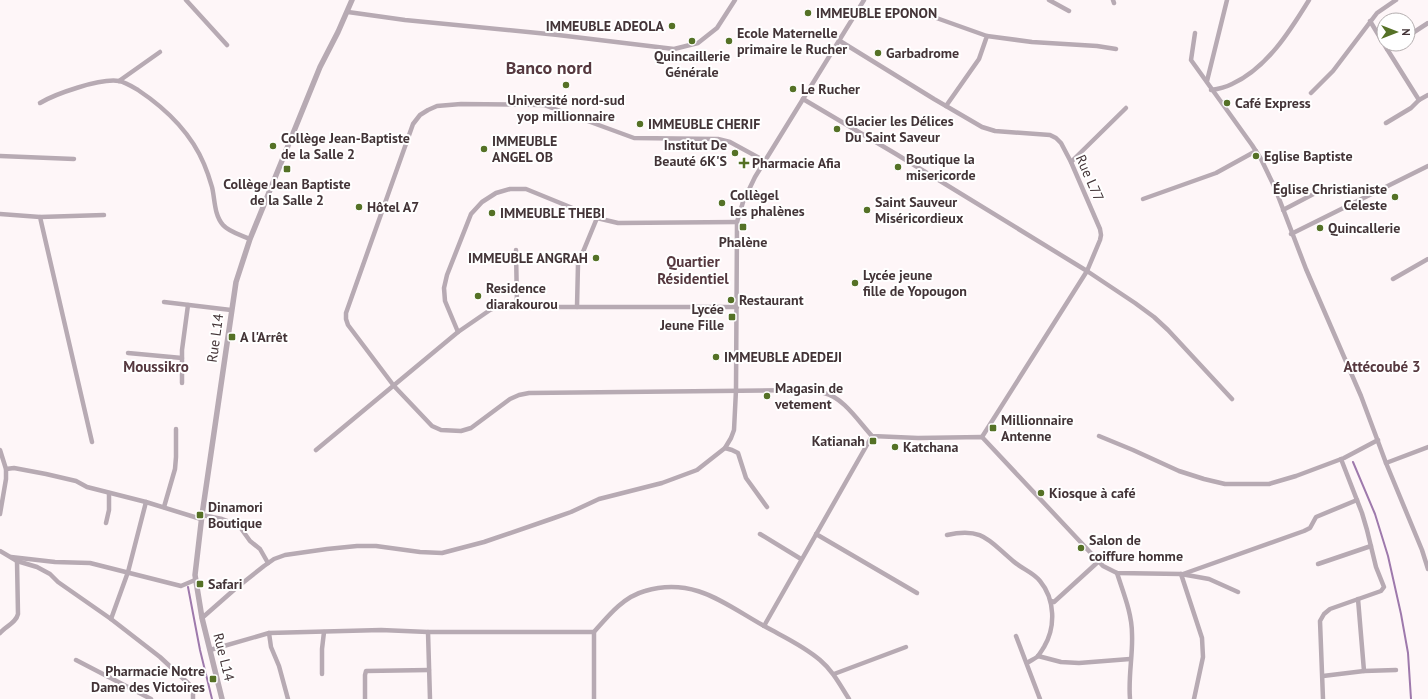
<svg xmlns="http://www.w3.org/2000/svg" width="1428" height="699" font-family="'PT Sans',sans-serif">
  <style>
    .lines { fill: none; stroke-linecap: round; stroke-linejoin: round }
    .stream { stroke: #9e79ac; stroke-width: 2 }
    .minor { stroke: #b7aab3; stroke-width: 4.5 }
    .tertiary { stroke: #b7aab3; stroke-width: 5.5 }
    .poi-dot { fill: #557126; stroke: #fff; stroke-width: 1.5 }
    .labels { text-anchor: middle; stroke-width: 4; stroke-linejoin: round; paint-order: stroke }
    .poi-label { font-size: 14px; font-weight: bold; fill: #433437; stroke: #fff; text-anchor: start }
    .street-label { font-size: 14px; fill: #433437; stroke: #fff }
    .neighbourhood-label { font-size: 15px; font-weight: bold; fill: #56383f; stroke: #fff }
    .district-label { font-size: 18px; font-weight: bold; fill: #56383f; stroke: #fff }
  </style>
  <rect width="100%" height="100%" fill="#fef6f8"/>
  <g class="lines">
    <!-- stream -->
    <g class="stream">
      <polyline points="1353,462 1375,514 1388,556 1401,614 1408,653 1411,699"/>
      <polyline points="188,587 200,650 212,699"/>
    </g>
    <!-- minor -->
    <g class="minor">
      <polyline points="186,0 227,45"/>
      <polyline points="1049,0 1069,11"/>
      <polyline points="1113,0 1114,3"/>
      <polyline points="914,10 987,36 979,59 946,106"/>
      <polyline points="348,12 405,20 558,35 674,49 698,43 717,28 735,0"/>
      <polyline points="1370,21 1387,49 1419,100"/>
      <polyline points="1195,33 1191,60 1252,145 1261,159 1275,188 1306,269 1361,396 1386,463 1422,550 1428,569"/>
      <polyline points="987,36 1032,42 1097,46 1116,49"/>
      <polyline points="1408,36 1428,23"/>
      <polyline points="840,41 934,99 982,127 995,131 1050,135 1056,138 1061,143 1071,162 1100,229 1101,235 1100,240 1087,271 982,437"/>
      <polyline points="1387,49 1395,44"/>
      <polyline points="119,81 160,52"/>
      <polyline points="1207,81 1227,0"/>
      <path d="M 1211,90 C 1218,89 1226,87 1232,84 C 1267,68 1290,31 1309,0"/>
      <polyline points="1311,93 1333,71 1377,13 1396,0"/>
      <polyline points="803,99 896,154 1087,271 1135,303 1154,317 1168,330 1232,399"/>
      <path d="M 40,103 C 55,94 100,78 119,81 C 125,82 133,87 138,90 C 165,108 191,133 204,164 C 207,171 210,180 212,187 C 215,199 214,215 223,225 C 229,232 241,235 250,239"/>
      <polyline points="1386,123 1411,108 1419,100 1428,95"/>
      <polyline points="0,156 74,159"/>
      <path d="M 765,161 L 730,142 L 718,139 L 634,138 L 544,105 L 461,104 L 437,106 L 428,110 L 420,115 L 413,124 L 346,313 L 346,319 L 348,325 L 394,386 L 432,426 L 441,430 L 461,431 L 471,428 L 510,399 L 519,395 L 529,393 L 799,390 C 807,391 816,391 824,393 C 843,397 859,422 872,436 L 918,438 L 982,437 L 1103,566 L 1117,573 L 1181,574 L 1209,579 L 1238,592"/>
      <polyline points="1071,162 1126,108"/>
      <polyline points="1143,199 1216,173 1256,151"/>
      <polyline points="1283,210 1323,189"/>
      <polyline points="0,214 40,217 92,442"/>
      <polyline points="40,217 104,215"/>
      <polyline points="1291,234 1428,166"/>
      <polyline points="516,250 517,306"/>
      <polyline points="1393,279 1428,259"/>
      <polyline points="164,302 231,310"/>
      <polyline points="577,307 578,264 597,218"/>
      <polyline points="458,332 445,301 444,288 447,275 471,214 482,202 496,193 510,189 526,189 597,218 618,223 737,222"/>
      <polyline points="128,353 182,358"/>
      <polyline points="182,383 182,350 188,305"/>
      <polyline points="1099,436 1133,450 1179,471 1204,479 1225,484 1269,484 1296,476 1344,458 1378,440"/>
      <polyline points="725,448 732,450 738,453 746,478 767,507"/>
      <polyline points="0,450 6,469 6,479 0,514"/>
      <polyline points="316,450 458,332 490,310 497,307 737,307"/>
      <polyline points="1386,463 1428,447"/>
      <polyline points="6,469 14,468 46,474 76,481 87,487 146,502"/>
      <polyline points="164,507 175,469 176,457 176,429"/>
      <polyline points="202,515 222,519 236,524 240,527 250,541 260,549 268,563"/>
      <polyline points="106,523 109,510 109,493"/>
      <polyline points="760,534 801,559"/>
      <polyline points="816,534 917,593"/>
      <path d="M 947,535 C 983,527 989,541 1013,561 C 1022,569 1033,572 1040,581 C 1055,599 1056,627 1044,647 C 1042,650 1040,654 1037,657 C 1034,659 1030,661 1027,663"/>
      <polyline points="0,551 17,561 37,567 50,574 58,582 111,619 160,657 189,684 193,692 193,699"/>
      <polyline points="11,557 55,562 90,563 181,586 195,580"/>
      <polyline points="1318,564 1371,546"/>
      <path d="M 1117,573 C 1123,592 1132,613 1132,634 C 1133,655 1128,677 1130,699"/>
      <polyline points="1181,574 1202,638 1203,657 1194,699"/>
      <polyline points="1183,574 1304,531 1310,528 1316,517 1357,500"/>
      <polyline points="1358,599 1364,671"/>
      <polyline points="1051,601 1054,602 1099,561"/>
      <polyline points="202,618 235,589 264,566 274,559 285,555 327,549 357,546 376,546 420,552 442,553 484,542 554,518 571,512 599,499 662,483 697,470 725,448 731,438 734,430 736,390 737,222 743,202 755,177 864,0"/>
      <polyline points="111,619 128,572 146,502 201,519"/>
      <polyline points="764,626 872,436"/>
      <polyline points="428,632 430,699"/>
      <path d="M 0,633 C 6,626 16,623 18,614 L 17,561"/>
      <polyline points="269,633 271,647 279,666 288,699"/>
      <polyline points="1016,636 1040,699"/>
      <polyline points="210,650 269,633 381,630 428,632 594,632"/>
      <polyline points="1038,656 1061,662 1079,663 1130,659"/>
      <polyline points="76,660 151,699"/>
      <polyline points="322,674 322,649 324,632"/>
      <polyline points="834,674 906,647"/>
      <polyline points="1323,676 1364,671 1396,670"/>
      <polyline points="365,699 365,675 366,671 429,670"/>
      <path d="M 594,699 L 594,632 C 608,616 623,597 645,591 C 694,576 726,605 766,627 C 784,637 804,646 820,660 C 833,671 840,685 849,699"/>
      <polyline points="1323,699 1320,621 1324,614 1330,609 1381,591 1384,587 1376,567 1367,530 1362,513 1341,459"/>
    </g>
    <!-- tertiary -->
    <polyline class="tertiary" points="222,699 202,618 195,575 202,515 236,282 250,239 294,131 320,67 338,32 352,0"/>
  </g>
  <!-- markers -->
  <g class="poi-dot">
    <circle cx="808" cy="13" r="4"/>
    <circle cx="672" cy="26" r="4"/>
    <circle cx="692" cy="41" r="4"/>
    <circle cx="729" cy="41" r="4"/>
    <circle cx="878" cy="53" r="4"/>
    <circle cx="566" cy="85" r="4"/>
    <circle cx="793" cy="89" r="4"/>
    <circle cx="1227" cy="103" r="4"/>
    <circle cx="640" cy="124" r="4"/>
    <circle cx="837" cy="129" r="4"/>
    <circle cx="273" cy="146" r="4"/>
    <circle cx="484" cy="149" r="4"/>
    <circle cx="735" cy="153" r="4"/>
    <circle cx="1256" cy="156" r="4"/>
    <path d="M742 157h4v4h4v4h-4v4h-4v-4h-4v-4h4z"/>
    <circle cx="898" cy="167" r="4"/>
    <rect x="283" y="165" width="8" height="8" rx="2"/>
    <circle cx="1395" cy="197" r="4"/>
    <circle cx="722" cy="203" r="4"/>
    <circle cx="359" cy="207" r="4"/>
    <circle cx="867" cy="210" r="4"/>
    <circle cx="492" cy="213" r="4"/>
    <rect x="739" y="223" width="8" height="8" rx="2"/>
    <circle cx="1320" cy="228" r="4"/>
    <circle cx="596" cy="258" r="4"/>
    <circle cx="855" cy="283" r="4"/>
    <circle cx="478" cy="296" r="4"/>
    <circle cx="731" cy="300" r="4"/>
    <rect x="728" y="313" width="8" height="8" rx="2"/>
    <rect x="228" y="333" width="8" height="8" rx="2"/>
    <circle cx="716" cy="357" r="4"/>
    <circle cx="767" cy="396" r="4"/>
    <rect x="989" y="424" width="8" height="8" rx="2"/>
    <rect x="869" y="437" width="8" height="8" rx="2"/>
    <circle cx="895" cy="447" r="4"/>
    <circle cx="1041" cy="493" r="4"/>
    <rect x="196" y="511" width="8" height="8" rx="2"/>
    <circle cx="1081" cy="548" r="4"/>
    <rect x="196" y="580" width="8" height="8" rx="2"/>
    <rect x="209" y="675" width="8" height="8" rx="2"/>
  </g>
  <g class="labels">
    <!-- poi labels -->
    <g class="poi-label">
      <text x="816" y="18">IMMEUBLE EPONON</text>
      <text x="664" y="31" text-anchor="end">IMMEUBLE ADEOLA</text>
      <text x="737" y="38">Ecole Maternelle<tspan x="737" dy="16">primaire le Rucher</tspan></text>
      <text x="886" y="58">Garbadrome</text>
      <text x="692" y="61" text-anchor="middle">Quincaillerie<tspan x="692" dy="16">Générale</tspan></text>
      <text x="801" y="94">Le Rucher</text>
      <text x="566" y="105" text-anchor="middle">Université nord-sud<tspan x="566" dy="16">yop millionnaire</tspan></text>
      <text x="1235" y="108">Café Express</text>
      <text x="845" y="126">Glacier les Délices<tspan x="845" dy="16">Du Saint Saveur</tspan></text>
      <text x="648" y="129">IMMEUBLE CHERIF</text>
      <text x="281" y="143">Collège Jean-Baptiste<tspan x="281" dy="16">de la Salle 2</tspan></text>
      <text x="492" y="146">IMMEUBLE<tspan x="492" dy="16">ANGEL OB</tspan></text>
      <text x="727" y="150" text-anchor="end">Institut De<tspan x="727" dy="16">Beauté 6K'S</tspan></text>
      <text x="1264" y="161">Eglise Baptiste</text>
      <text x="906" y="164">Boutique la<tspan x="906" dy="16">misericorde</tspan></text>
      <text x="752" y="168">Pharmacie Afia</text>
      <text x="287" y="189" text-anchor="middle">Collège Jean Baptiste<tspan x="287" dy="16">de la Salle 2</tspan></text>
      <text x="1387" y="194" text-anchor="end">Église Christianiste<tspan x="1387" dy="16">Celeste</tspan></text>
      <text x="730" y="200">Collègel<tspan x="730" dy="16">les phalènes</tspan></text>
      <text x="875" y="207">Saint Sauveur<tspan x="875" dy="16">Miséricordieux</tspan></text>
      <text x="367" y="212">Hôtel A7</text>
      <text x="500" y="218">IMMEUBLE THEBI</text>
      <text x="1328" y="233">Quincallerie</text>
      <text x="743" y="247" text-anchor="middle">Phalène</text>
      <text x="588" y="263" text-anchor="end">IMMEUBLE ANGRAH</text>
      <text x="863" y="280">Lycée jeune<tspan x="863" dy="16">fille de Yopougon</tspan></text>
      <text x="486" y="293">Residence<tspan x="486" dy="16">diarakourou</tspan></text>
      <text x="739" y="305">Restaurant</text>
      <text x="724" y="314" text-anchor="end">Lycée<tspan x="724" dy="16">Jeune Fille</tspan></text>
      <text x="240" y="342">A l'Arrêt</text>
      <text x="724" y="362">IMMEUBLE ADEDEJI</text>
      <text x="775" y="393">Magasin de<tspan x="775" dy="16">vetement</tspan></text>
      <text x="1001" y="425">Millionnaire<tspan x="1001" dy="16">Antenne</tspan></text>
      <text x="865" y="446" text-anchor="end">Katianah</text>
      <text x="903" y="452">Katchana</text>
      <text x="1049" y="498">Kiosque à café</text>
      <text x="208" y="512">Dinamori<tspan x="208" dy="16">Boutique</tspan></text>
      <text x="1089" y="545">Salon de<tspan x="1089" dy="16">coiffure homme</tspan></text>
      <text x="208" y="589">Safari</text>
      <text x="205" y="676" text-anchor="end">Pharmacie Notre<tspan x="205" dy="16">Dame des Victoires</tspan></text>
    </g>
    <!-- street labels -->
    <g class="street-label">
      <text transform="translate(1090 178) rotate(66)" y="5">Rue L77</text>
      <text transform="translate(215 338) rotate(-82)" y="5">Rue L14</text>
      <text transform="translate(224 657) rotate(76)" y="5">Rue L14</text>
    </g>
    <!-- neighbourhood labels -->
    <g class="neighbourhood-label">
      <text x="693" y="267">Quartier<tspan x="693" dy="17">Résidentiel</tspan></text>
      <text x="156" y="372">Moussikro</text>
      <text x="1382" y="372">Attécoubé 3</text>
    </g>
    <!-- district labels -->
    <g class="district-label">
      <text x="549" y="74">Banco nord</text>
    </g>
  </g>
  <!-- north arrow -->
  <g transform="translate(1396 32) rotate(90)"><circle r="19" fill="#ffffff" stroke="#b4aeaf"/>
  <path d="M0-3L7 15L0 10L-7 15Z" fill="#557126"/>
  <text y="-6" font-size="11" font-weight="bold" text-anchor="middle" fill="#433437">N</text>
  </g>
</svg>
